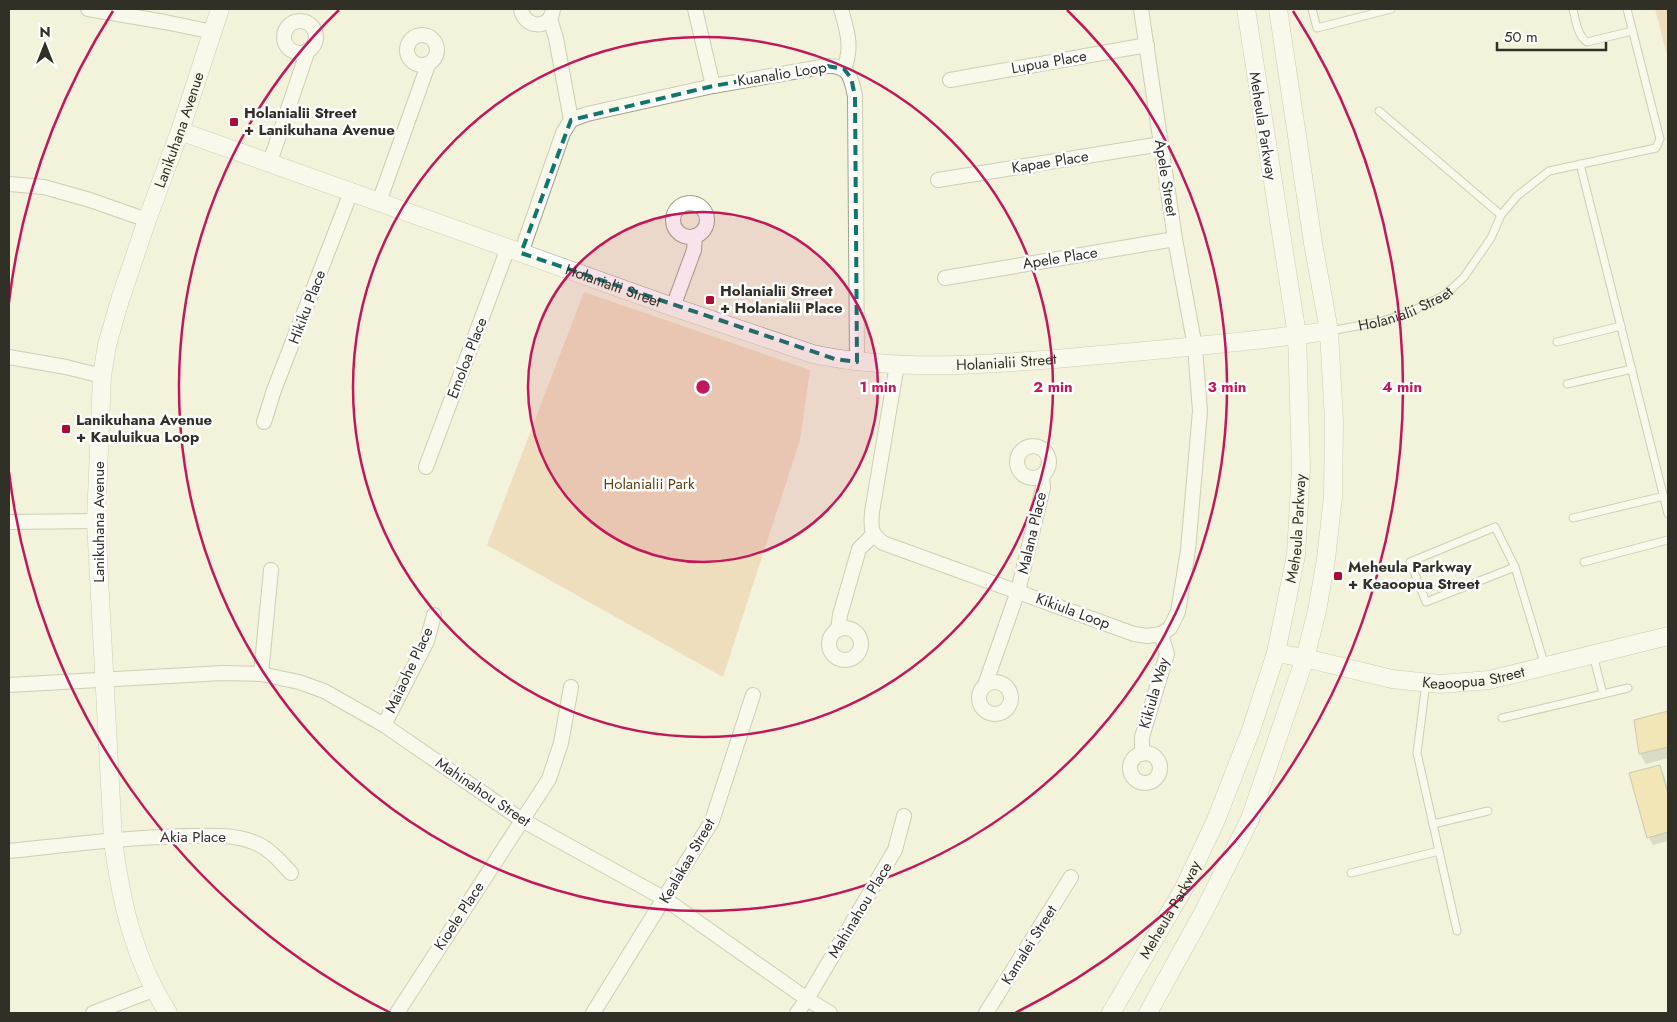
<svg xmlns="http://www.w3.org/2000/svg" width="1677" height="1022" font-family="Jost,sans-serif">
  <style>
    .green { fill: #e8c59a }
    .shadow { fill: #0003 }
    .building { fill: #f3d88b; stroke: #9c947e }
    .lines { fill: none; stroke-linecap: round; stroke-linejoin: round }
    .service-casing { stroke: #a1a28a; stroke-width: 9 }
    .minor-casing { stroke: #a1a28a; stroke-width: 16 }
    .tertiary-casing { stroke: #a1a28a; stroke-width: 19 }
    .service { stroke: #fff; stroke-width: 7 }
    .minor { stroke: #fff; stroke-width: 14 }
    .tertiary { stroke: #fff; stroke-width: 18 }
    .marked { fill: none; stroke: #0f766e; stroke-width: 4; stroke-dasharray: 10 6; stroke-linejoin: round }
    .ring { fill: none; stroke: #c2185b; stroke-width: 2.5 }
    .poi-dot { fill: #a70e32; stroke: #fff; stroke-width: 2 }
    .labels { text-anchor: middle; stroke-width: 5; stroke-linejoin: round; paint-order: stroke }
    .street-label { font-size: 15px; fill: #303027; stroke: #fff }
    .poi-label { font-size: 15px; font-weight: bold; fill: #303027; stroke: #fff; text-anchor: start }
    .park-label { font-size: 15px; fill: #62400d; stroke: #fff }
    .centre { fill: #c2185b; stroke: #fff; stroke-width: 2.5 }
    .ring-label { font-size: 15px; text-anchor: middle; font-weight: bold; fill: #c2185b; stroke: #fff; stroke-width: 5; stroke-linejoin: round; paint-order: stroke }
  </style>
  <rect width="100%" height="100%" fill="#f2f3da"/>
  <!-- green -->
  <g class="green">
    <polygon points="1655,9 1668,9 1668,59"/>
    <polygon points="584,292 810,370 800,440 723,677 487,545"/>
  </g>
  <!-- shadow -->
  <g class="shadow">
    <polygon points="1668,712 1668,758 1646,764 1640,754 1636,720"/>
    <polygon points="1659,766 1664,774 1668,790 1668,841 1653,845 1649,838 1630,773"/>
  </g>
  <!-- building -->
  <g class="building">
    <polygon points="1668,711 1668,747 1639,754 1634,720"/>
    <polygon points="1660,765 1668,794 1668,832 1647,838 1629,773"/>
  </g>
  <g class="lines">
    <!-- service casing -->
    <g class="service-casing">
      <g id="service">
        <polyline points="1312,9 1317,28 1391,9"/>
        <path d="M 1573,9 C 1576,21 1577,35 1587,42 L 1632,31"/>
        <polyline points="1379,111 1501,215"/>
        <polyline points="1580,164 1668,514"/>
        <path id="s1" d="M 1330,331 L 1379,322 L 1408,313 L 1445,295 L 1464,277 L 1491,238 L 1501,215 L 1517,196 L 1549,171 L 1656,148 L 1660,139 L 1627,9"/>
        <polyline points="1557,342 1621,326"/>
        <polyline points="1567,384 1632,369"/>
        <polyline points="1573,518 1664,496"/>
        <polyline points="1584,562 1668,540"/>
        <polyline points="1515,567 1426,602 1410,562 1495,527 1515,567 1545,666"/>
        <polyline points="1593,655 1603,694"/>
        <polyline points="1426,683 1417,753 1457,931"/>
        <polyline points="1502,718 1628,688"/>
        <polyline points="1433,824 1488,811"/>
        <polyline points="1351,873 1439,851"/>
      </g>
    </g>
    <!-- minor casing -->
    <g class="minor-casing">
      <g id="minor">
        <polyline points="88,9 165,22 213,32"/>
        <path d="M 521,9 C 524,29 551,30 553,9"/>
        <polyline points="695,9 713,86"/>
        <path d="M 841,9 C 847,31 853,46 844,69"/>
        <polyline points="550,19 556,38 571,120"/>
        <circle cx="300" cy="37" r="16"/>
        <circle cx="422" cy="50" r="15"/>
        <polyline points="950,80 1147,45"/>
        <polyline points="270,162 308,50"/>
        <polyline points="938,180 1161,144"/>
        <polyline points="9,184 44,187 90,200 147,220"/>
        <polyline points="379,202 428,65"/>
        <circle cx="690" cy="220" r="17"/>
        <path d="M 521,253 L 563,133 L 571,120 L 587,114 L 713,86 L 827,66 C 849,65 851,77 855,96 L 857,362"/>
        <polyline points="945,278 1175,239"/>
        <polyline points="673,307 694,250 695,236"/>
        <polyline points="9,357 66,367 102,376"/>
        <path d="M 897,364 L 872,512 C 871,528 870,533 883,543 L 1134,634 L 1147,636 L 1161,634 L 1170,628 L 1178,612 L 1188,550 L 1200,411 L 1195,347 L 1175,239 L 1141,9"/>
        <polyline points="264,422 274,390 351,192"/>
        <circle cx="1033" cy="462" r="16"/>
        <polyline points="426,467 508,248"/>
        <polyline points="9,522 96,521"/>
        <circle cx="845" cy="644" r="16"/>
        <polyline points="838,630 840,615 859,549 873,535"/>
        <polyline points="261,674 271,570"/>
        <circle cx="995" cy="698" r="16"/>
        <polyline points="9,685 223,673 261,674 299,682 324,691 384,725 522,820 665,899 807,999 830,1013"/>
        <polyline points="985,685 1018,591 1043,488 1042,475"/>
        <polyline points="384,725 427,641 434,615"/>
        <circle cx="1145" cy="768" r="15"/>
        <polyline points="1142,754 1142,737 1167,654 1161,634"/>
        <path d="M 9,851 C 68,845 128,837 188,836 C 210,836 232,834 253,842 C 268,847 280,861 291,873"/>
        <polyline points="93,1013 153,990"/>
        <polyline points="397,1013 549,779 561,743 571,687"/>
        <polyline points="593,1013 712,821 753,695"/>
        <polyline points="797,1013 807,999 895,850 904,816"/>
        <polyline points="986,1013 1071,877"/>
      </g>
    </g>
    <!-- tertiary casing -->
    <g class="tertiary-casing">
      <g id="tertiary">
        <path id="s2" d="M 180,131 L 673,307 L 813,354 C 901,373 999,364 1088,356 C 1169,349 1249,342 1329,331"/>
        <path id="s3" d="M 1276,653 L 1305,658 L 1392,679 L 1440,684 L 1489,680 L 1668,636"/>
        <path id="s4" d="M 168,1013 C 134,960 121,902 113,840 L 96,521 L 102,376 L 107,345 L 120,300 L 147,220 L 180,131 L 220,9"/>
        <path id="s5" d="M 1111,1013 L 1184,888 L 1216,820 L 1251,730 L 1276,653 L 1296,555 L 1301,467 L 1297,335 L 1246,9"/>
        <polyline points="1148,1013 1204,911 1250,819 1305,658 1317,611 1326,559 1333,496 1334,421 1329,331 1313,243 1278,9"/>
      </g>
    </g>
    <!-- service -->
    <use href="#service" class="service"/>
    <!-- minor -->
    <use href="#minor" class="minor"/>
    <!-- tertiary -->
    <use href="#tertiary" class="tertiary"/>
  </g>
  <!-- marked area -->
  <path d="M0 0H1677V1022H0ZM 827,66 L 844,69 L 851,78 L 855,96 L 857,362 L 835,359 L 521,253 L 571,120 L 713,86 Z" fill="#f2f3da" fill-opacity=".55" fill-rule="evenodd"/>
  <path class="marked" d="M 827,66 L 844,69 L 851,78 L 855,96 L 857,362 L 835,359 L 521,253 L 571,120 L 713,86 Z"/>
  <!-- distance rings -->
  <circle cx="703" cy="387" r="175" fill="#c2185b" fill-opacity=".12"/>
  <g class="ring">
    <circle cx="703" cy="387" r="175"/>
    <circle cx="703" cy="387" r="350"/>
    <path d="M1067 10A524 524 0 1 1 339 10"/>
    <path d="M391 1013A699 699 0 0 1 9 472M9 302A699 699 0 0 1 113 11M1293 11A699 699 0 0 1 1015 1013"/>
  </g>
  <!-- markers -->
  <g class="poi-dot">
    <rect x="229" y="117" width="10" height="10" rx="2.5"/>
    <rect x="705" y="295" width="10" height="10" rx="2.5"/>
    <rect x="61" y="424" width="10" height="10" rx="2.5"/>
    <rect x="1333" y="571" width="10" height="10" rx="2.5"/>
  </g>
  <g class="labels">
    <!-- street labels -->
    <g class="street-label">
      <text transform="translate(1049 62) rotate(-10)" y="5">Lupua Place</text>
      <text transform="translate(782 74) rotate(-9)" y="5">Kuanalio Loop</text>
      <text transform="translate(1263 126) rotate(81)" y="5">Meheula Parkway</text>
      <text dy="5" stroke="none"><textPath href="#s4" startOffset="906">Lanikuhana Avenue</textPath></text>
      <text transform="translate(1050 162) rotate(-9)" y="5">Kapae Place</text>
      <text transform="translate(1166 178) rotate(81)" y="5">Apele Street</text>
      <text transform="translate(1060 258) rotate(-9)" y="5">Apele Place</text>
      <text dy="5" stroke="none"><textPath href="#s2" startOffset="460">Holanialii Street</textPath></text>
      <text dy="5" stroke="none"><textPath href="#s1" startOffset="79">Holanialii Street</textPath></text>
      <text transform="translate(307 307) rotate(-69)" y="5">Hikiku Place</text>
      <text transform="translate(467 358) rotate(-69)" y="5">Emoloa Place</text>
      <text dy="5" stroke="none"><textPath href="#s2" startOffset="865">Holanialii Street</textPath></text>
      <text transform="translate(99 522) rotate(-90)" y="5">Lanikuhana Avenue</text>
      <text dy="5" stroke="none"><textPath href="#s5" startOffset="524">Meheula Parkway</textPath></text>
      <text transform="translate(1032 533) rotate(-77)" y="5">Malana Place</text>
      <text transform="translate(1073 611) rotate(20)" y="5">Kikiula Loop</text>
      <text transform="translate(409 670) rotate(-65)" y="5">Maiaohe Place</text>
      <text dy="5" stroke="none"><textPath href="#s3" startOffset="201">Keaoopua Street</textPath></text>
      <text transform="translate(1154 693) rotate(-74)" y="5">Kikiula Way</text>
      <text transform="translate(483 792) rotate(34)" y="5">Mahinahou Street</text>
      <text x="193" y="842">Akia Place</text>
      <text transform="translate(687 861) rotate(-60)" y="5">Kealakaa Street</text>
      <text transform="translate(860 910) rotate(-59)" y="5">Mahinahou Place</text>
      <text dy="5" stroke="none"><textPath href="#s5" startOffset="119">Meheula Parkway</textPath></text>
      <text transform="translate(459 916) rotate(-57)" y="5">Kioele Place</text>
      <text transform="translate(1029 945) rotate(-58)" y="5">Kamalei Street</text>
    </g>
    <!-- poi labels -->
    <g class="poi-label">
      <text x="244" y="118">Holanialii Street<tspan x="244" dy="17">+ Lanikuhana Avenue</tspan></text>
      <text x="720" y="296">Holanialii Street<tspan x="720" dy="17">+ Holanialii Place</tspan></text>
      <text x="76" y="425">Lanikuhana Avenue<tspan x="76" dy="17">+ Kauluikua Loop</tspan></text>
      <text x="1348" y="572">Meheula Parkway<tspan x="1348" dy="17">+ Keaoopua Street</tspan></text>
    </g>
    <!-- park labels -->
    <g class="park-label">
      <text x="649" y="489">Holanialii Park</text>
    </g>
  </g>
  <circle cx="703" cy="387" r="8" class="centre"/>
  <g class="ring-label">
    <text x="878" y="392">1 min</text>
    <text x="1053" y="392">2 min</text>
    <text x="1227" y="392">3 min</text>
    <text x="1402" y="392">4 min</text>
  </g>
  <!-- border -->
  <rect width="1677" height="1022" fill="none" stroke="#303027" stroke-width="20"/>
  <!-- north arrow -->
  <g transform="translate(45 45)" stroke="#ffffff" stroke-width="4" paint-order="stroke">
  <path d="M0-4L9 19L0 12L-9 19Z" fill="#303027"/>
  <text y="-8" font-size="14" font-weight="bold" text-anchor="middle" fill="#303027">N</text>
  </g>
  <!-- scale -->
  <path d="M1497 42v8h109v-8" fill="none" stroke="#303027" stroke-width="2.5"/>
  <text x="1504" y="42" font-size="15" fill="#303027" stroke="#ffffff" stroke-width="4" paint-order="stroke">50 m</text>
</svg>
